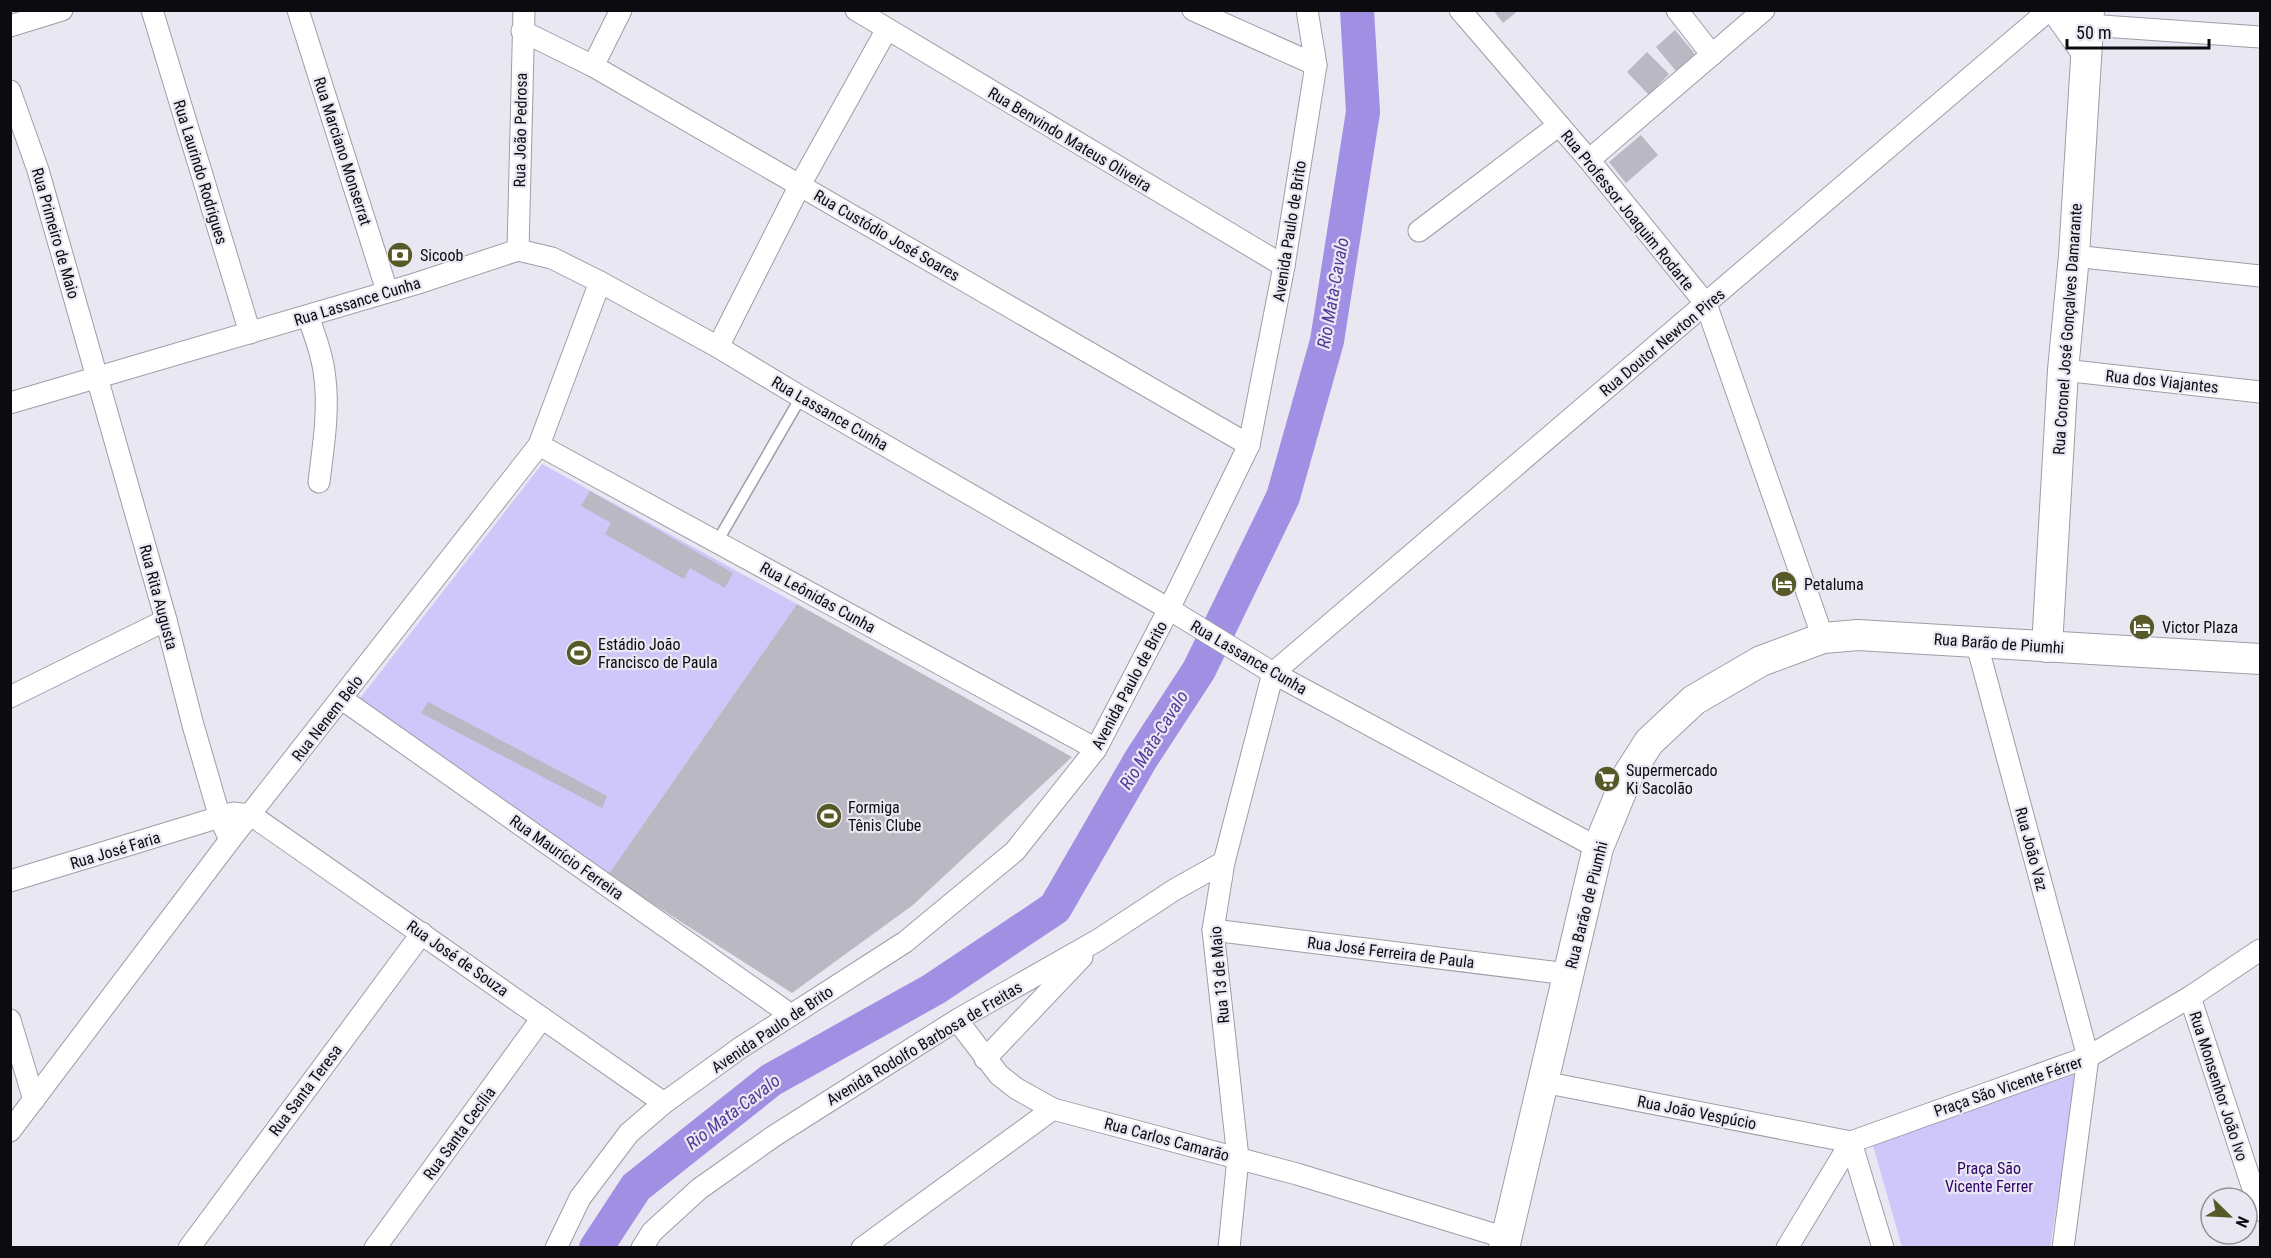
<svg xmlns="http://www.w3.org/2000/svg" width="2271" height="1258" font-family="'Roboto Condensed',sans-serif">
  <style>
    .green { fill: #cfc6fa }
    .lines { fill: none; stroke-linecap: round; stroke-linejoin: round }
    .river { stroke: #a18fe4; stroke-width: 34 }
    .building { fill: #bab8c2 }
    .service-casing { stroke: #9e9da7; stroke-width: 13 }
    .minor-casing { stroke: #9e9da7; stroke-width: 23 }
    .secondary-casing { stroke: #9e9da7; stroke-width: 32 }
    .service { stroke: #fff; stroke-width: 10 }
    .minor { stroke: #fff; stroke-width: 21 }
    .secondary { stroke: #fff; stroke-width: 30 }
    .labels { text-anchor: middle; stroke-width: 4.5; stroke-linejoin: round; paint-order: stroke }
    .street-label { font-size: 16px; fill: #0c0b0f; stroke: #e9e8f2 }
    .poi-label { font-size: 16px; fill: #0c0b0f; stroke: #e9e8f2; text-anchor: start }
    .park-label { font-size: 16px; fill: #30036b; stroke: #e9e8f2 }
    .water-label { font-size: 18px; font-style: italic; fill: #55389a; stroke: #e9e8f2 }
  </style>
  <rect width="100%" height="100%" fill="#e9e8f2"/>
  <!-- green -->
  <g class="green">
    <polygon points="542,464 797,604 608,875 358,701"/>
    <polygon points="2078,1072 2050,1247 1902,1247 1872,1142"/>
  </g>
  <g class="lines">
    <!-- river -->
    <polyline class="river" points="596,1248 636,1187 771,1080 934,989 1055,908 1141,759 1199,670 1283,497 1327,341 1363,112 1357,10"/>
  </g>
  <!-- building -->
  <g class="building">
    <polygon points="1493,10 1519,10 1503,23"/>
    <polygon points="1675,30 1695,54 1676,71 1656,47"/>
    <polygon points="1647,52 1669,74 1649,95 1627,72"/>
    <polygon points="1641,135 1658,155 1626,183 1609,162"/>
    <polygon points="590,491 733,573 725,588 690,568 684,579 605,534 611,523 581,506"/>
    <polygon points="797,604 1072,757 913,905 792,993 608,875"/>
    <polygon points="428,702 607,796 602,808 421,713"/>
  </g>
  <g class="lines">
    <!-- service casing -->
    <g class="service-casing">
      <polyline id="service" points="717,542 801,397"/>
    </g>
    <!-- minor casing -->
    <g class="minor-casing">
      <g id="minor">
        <polyline points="152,10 250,333"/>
        <polyline points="298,10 387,291"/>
        <polyline points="856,10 1284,266"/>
        <polyline points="1193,10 1316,65"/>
        <polyline points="1460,10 1589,160 1706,304 1823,638"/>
        <polyline points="1677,10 1712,55"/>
        <polyline points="2088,25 2260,37"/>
        <polyline points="10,26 62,10"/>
        <polyline points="522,31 593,66 1249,445"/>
        <polyline points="593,66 621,10"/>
        <polyline points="10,91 38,170 166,620 193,725 220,818 230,840"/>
        <polyline points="1589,160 1764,10"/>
        <polyline points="1419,231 1559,125"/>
        <polyline points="518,250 524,10"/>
        <polyline points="2074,256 2260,276"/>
        <path d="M 308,316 C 315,336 323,357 325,379 C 329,413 323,448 319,482"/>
        <polyline points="718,347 800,185 887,29"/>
        <polyline points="2063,370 2260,392"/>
        <polyline points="10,403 415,284 518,250 552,258 600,282 718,347 801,397 1169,609 1273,673 1598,848"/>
        <polyline points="539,445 1096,749"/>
        <polyline points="1976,641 2088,1057 2063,1248"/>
        <polyline points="1273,673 2049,10"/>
        <polyline points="10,697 166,620"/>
        <polyline points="342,699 791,1015"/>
        <polyline points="10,881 233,813 251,815 664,1103"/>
        <polyline points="1213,930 1568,974"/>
        <polyline points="2190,997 2260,1210"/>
        <polyline points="10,1020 34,1100"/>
        <polyline points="957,1020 999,1075 1017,1089 1053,1109"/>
        <polyline points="985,1059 1082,957"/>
        <polyline points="1543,1082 1851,1142"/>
        <polyline points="10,1131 230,840 539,445 600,282"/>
        <polyline points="1851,1142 2088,1057 2190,997 2260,950"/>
        <polyline points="1851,1142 1883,1248"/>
        <polyline points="189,1248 422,933"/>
        <polyline points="375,1248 542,1018"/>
        <polyline points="556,1248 580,1198 629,1133 664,1103 740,1048 905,942 1015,851 1096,749 1169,609 1249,445 1284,266 1316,65 1307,10"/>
        <polyline points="642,1248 652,1232 699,1189 774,1136 957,1020 1098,940 1174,890 1224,862"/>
        <polyline points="862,1248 1053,1109 1297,1174 1506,1238"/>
        <polyline points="1229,1248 1238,1158 1213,930 1224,862 1273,673"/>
        <polyline points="1787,1248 1851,1142"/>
      </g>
    </g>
    <!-- secondary casing -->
    <g class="secondary-casing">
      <g id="secondary">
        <polyline points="2057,10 2086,51"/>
        <polyline points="2047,647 2063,370 2074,256 2089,10"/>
        <polyline points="1504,1248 1598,848 1628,775 1649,742 1694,700 1761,661 1823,638 1858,635 2260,659"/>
      </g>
    </g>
    <!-- service -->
    <use href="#service" class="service"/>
    <!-- minor -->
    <use href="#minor" class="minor"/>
    <!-- secondary -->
    <use href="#secondary" class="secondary"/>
  </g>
  <!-- icons -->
  <defs>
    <g id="bank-disc" transform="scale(1.35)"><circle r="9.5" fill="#575a28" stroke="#e9e8f2"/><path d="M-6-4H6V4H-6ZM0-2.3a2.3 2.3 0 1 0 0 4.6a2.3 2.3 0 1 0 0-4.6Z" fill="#fff"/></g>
    <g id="hotel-disc" transform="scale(1.35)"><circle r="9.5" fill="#575a28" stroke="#e9e8f2"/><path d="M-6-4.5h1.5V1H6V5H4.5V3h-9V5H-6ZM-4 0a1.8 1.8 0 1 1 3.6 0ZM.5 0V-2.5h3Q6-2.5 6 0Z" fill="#fff"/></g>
    <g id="stadium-disc" transform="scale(1.35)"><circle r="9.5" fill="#575a28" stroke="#e9e8f2"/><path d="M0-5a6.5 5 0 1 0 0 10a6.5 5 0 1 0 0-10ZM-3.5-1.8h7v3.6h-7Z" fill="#fff"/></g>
    <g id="supermarket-disc" transform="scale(1.35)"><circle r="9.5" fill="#575a28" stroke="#e9e8f2"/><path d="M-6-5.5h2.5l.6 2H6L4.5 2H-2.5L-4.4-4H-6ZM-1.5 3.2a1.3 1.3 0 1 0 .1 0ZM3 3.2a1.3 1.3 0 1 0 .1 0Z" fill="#fff"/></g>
  </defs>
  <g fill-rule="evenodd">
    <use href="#bank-disc" x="400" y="255"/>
    <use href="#hotel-disc" x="1784" y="584"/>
    <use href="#hotel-disc" x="2142" y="627"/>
    <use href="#stadium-disc" x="579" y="653"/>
    <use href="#supermarket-disc" x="1607" y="779"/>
    <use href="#stadium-disc" x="829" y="816"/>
  </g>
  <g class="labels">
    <!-- street labels -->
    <g class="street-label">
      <text transform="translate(520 130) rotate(-89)" y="6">Rua João Pedrosa</text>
      <text transform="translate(1070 139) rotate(31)" y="6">Rua Benvindo Mateus Oliveira</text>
      <text transform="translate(343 151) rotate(72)" y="6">Rua Marciano Monserrat</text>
      <text transform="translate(201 172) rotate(73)" y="6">Rua Laurindo Rodrigues</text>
      <text transform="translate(1628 210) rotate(51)" y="6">Rua Professor Joaquim Rodarte</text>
      <text transform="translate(1289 231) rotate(-81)" y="6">Avenida Paulo de Brito</text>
      <text transform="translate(56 233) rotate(74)" y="6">Rua Primeiro de Maio</text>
      <text transform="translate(887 235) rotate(30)" y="6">Rua Custódio José Soares</text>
      <text transform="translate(357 301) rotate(-17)" y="6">Rua Lassance Cunha</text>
      <text transform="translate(2067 329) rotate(-86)" y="6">Rua Coronel José Gonçalves Damarante</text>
      <text transform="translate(1662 342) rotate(-40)" y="6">Rua Doutor Newton Pires</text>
      <text transform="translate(2162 381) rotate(6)" y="6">Rua dos Viajantes</text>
      <text transform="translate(830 413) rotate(30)" y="6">Rua Lassance Cunha</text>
      <text transform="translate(159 597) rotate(75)" y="6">Rua Rita Augusta</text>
      <text transform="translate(818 597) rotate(29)" y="6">Rua Leônidas Cunha</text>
      <text transform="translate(1999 643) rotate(4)" y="6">Rua Barão de Piumhi</text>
      <text transform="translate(1249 657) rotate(30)" y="6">Rua Lassance Cunha</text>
      <text transform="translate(1129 685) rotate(-62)" y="6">Avenida Paulo de Brito</text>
      <text transform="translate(327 718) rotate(-52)" y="6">Rua Nenem Belo</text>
      <text transform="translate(2032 849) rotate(75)" y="6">Rua João Vaz</text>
      <text transform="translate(115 850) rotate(-17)" y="6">Rua José Faria</text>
      <text transform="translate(567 857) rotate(35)" y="6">Rua Maurício Ferreira</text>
      <text transform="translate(1586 905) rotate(-76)" y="6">Rua Barão de Piumhi</text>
      <text transform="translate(1391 952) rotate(7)" y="6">Rua José Ferreira de Paula</text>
      <text transform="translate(458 958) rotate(35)" y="6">Rua José de Souza</text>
      <text transform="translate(1219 975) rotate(-95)" y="6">Rua 13 de Maio</text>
      <text transform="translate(772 1029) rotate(-34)" y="6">Avenida Paulo de Brito</text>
      <text transform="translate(924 1043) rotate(-31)" y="6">Avenida Rodolfo Barbosa de Freitas</text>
      <text transform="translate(2008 1086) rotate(-19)" y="6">Praça São Vicente Férrer</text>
      <text transform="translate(2219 1086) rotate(72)" y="6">Rua Monsenhor João Ivo</text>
      <text transform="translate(305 1090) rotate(-53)" y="6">Rua Santa Teresa</text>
      <text transform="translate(1697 1112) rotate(11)" y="6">Rua João Vespúcio</text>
      <text transform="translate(459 1133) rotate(-54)" y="6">Rua Santa Cecília</text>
      <text transform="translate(1167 1139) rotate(15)" y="6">Rua Carlos Camarão</text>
    </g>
    <!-- poi labels -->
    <g class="poi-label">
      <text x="420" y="261">Sicoob</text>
      <text x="1804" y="590">Petaluma</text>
      <text x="2162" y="633">Victor Plaza</text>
      <text x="598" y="650">Estádio João<tspan x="598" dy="18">Francisco de Paula</tspan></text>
      <text x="1626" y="776">Supermercado<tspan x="1626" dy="18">Ki Sacolão</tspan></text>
      <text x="848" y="813">Formiga<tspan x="848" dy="18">Tênis Clube</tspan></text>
    </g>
    <!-- park labels -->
    <g class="park-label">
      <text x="1989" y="1174">Praça São<tspan x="1989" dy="18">Vicente Ferrer</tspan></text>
    </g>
    <!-- water labels -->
    <g class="water-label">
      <text transform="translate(1333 293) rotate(-80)" y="6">Rio Mata-Cavalo</text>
      <text transform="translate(1154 740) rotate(-58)" y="6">Rio Mata-Cavalo</text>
      <text transform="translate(733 1112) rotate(-37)" y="6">Rio Mata-Cavalo</text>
    </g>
  </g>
  <!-- border -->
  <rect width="2271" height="1258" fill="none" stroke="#0c0b0f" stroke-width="24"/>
  <!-- north arrow -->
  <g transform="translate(2229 1216) rotate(114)"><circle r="28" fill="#e9e8f2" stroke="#919097" stroke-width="1.5"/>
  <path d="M0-4.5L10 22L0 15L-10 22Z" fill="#575a28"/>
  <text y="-9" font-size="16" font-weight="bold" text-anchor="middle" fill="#0c0b0f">N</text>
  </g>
  <!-- scale -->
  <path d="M2067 39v9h142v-9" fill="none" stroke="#0c0b0f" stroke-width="3"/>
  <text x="2076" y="39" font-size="18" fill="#0c0b0f" stroke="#e9e8f2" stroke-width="4.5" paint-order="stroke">50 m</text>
</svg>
